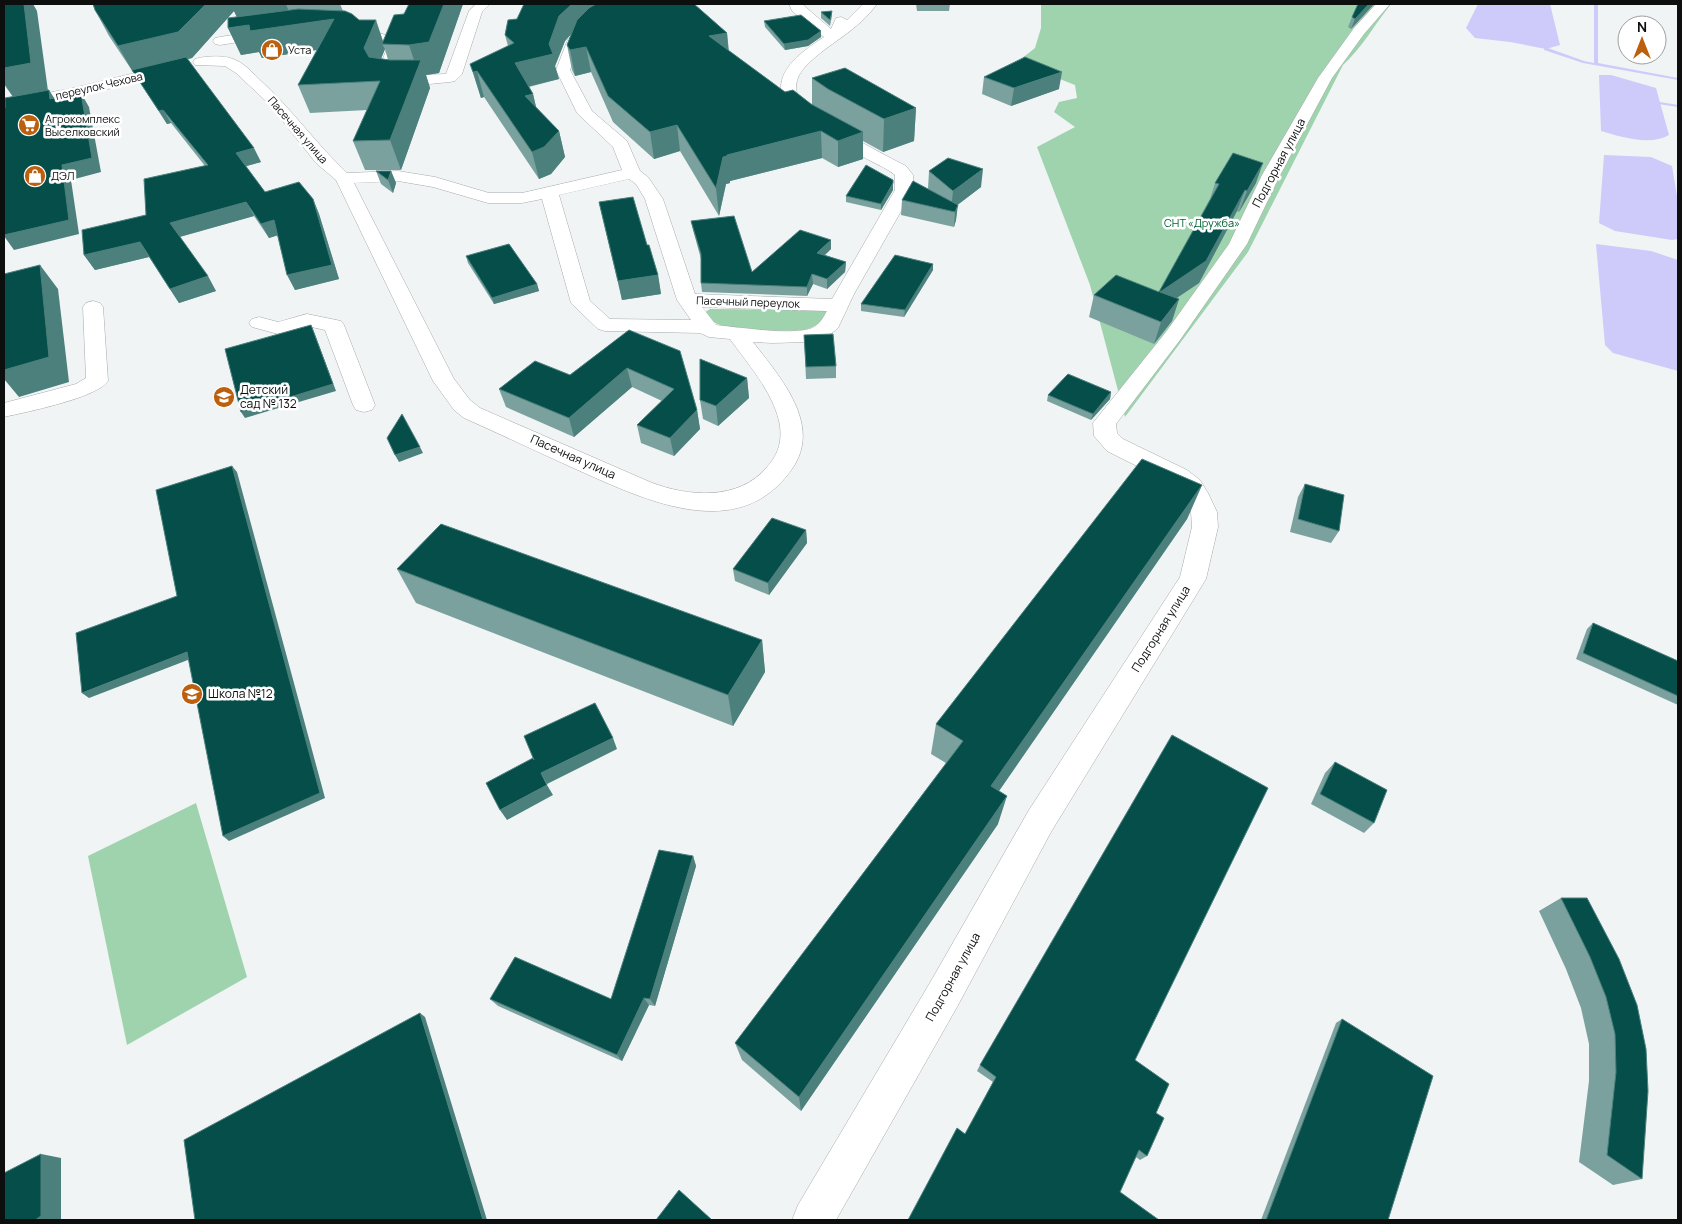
<svg xmlns="http://www.w3.org/2000/svg" width="1682" height="1224" font-family="Manrope,sans-serif">
  <style>
    .green { fill: #9ed3ae }
    .water { fill: #cecbfa }
    .lines { fill: none; stroke-linecap: round; stroke-linejoin: round }
    .stream { fill: #cecbfa; fill-rule: evenodd }
    .minor-casing { stroke: #a7aaac; stroke-width: 1 }
    .minor { fill: #fff; fill-rule: evenodd }
    .wall { fill: #7ba19f; fill-rule: evenodd }
    .shaded-wall { fill: #4c807d }
    .building { fill: #064e49; stroke: #4c807d }
    .labels { text-anchor: middle; stroke-width: 5; stroke-linejoin: round; paint-order: stroke }
    .far-poi-label { font-size: 11px; fill: #0d0e0e; stroke: #fff; text-anchor: start }
    .far-street-label { font-size: 11px; fill: #0d0e0e; stroke: #fff }
    .far-park-label { font-size: 11px; fill: #006233; stroke: #fff }
    .street-label { font-size: 12px; fill: #0d0e0e; stroke: #fff }
    .poi-label { font-size: 12px; fill: #0d0e0e; stroke: #fff; text-anchor: start }
  </style>
  <rect width="100%" height="100%" fill="#f0f4f5"/>
  <!-- green -->
  <g class="green">
    <path d="M 1041,4 L 1391,4 C 1375,24 1362,48 1343,65 L 1248,252 L 1125,417 L 1090,285 L 1037,147 L 1075,127 L 1054,112 L 1059,102 L 1077,98 L 1075,85 L 1037,70 L 1021,59 L 1035,48 L 1041,28 Z"/>
    <path d="M 710,309 L 823,310 L 827,312 L 825,320 C 818,324 812,328 804,330 C 791,332 744,330 731,328 C 721,326 710,322 704,313 Z"/>
    <polygon points="196,803 247,977 127,1045 88,856"/>
  </g>
  <!-- water -->
  <g class="water">
    <polygon points="1478,4 1550,4 1560,45 1546,49 1510,42 1475,38 1466,28"/>
    <path d="M 1599,75 L 1611,75 L 1656,88 L 1669,135 C 1650,146 1621,137 1601,131 Z"/>
    <polygon points="1604,155 1651,157 1672,166 1678,202 1678,239 1672,240 1615,231 1599,223"/>
    <polygon points="1596,244 1651,251 1678,260 1678,371 1613,353 1605,345"/>
  </g>
  <g class="lines">
    <!-- stream -->
    <g class="stream">
      <polygon points="1594,4 1598,4 1598,63 1678,78 1678,80 1583,63 1544,50 1544,48 1548,48 1584,61 1594,63"/>
      <polygon points="1660,102 1678,105 1678,107 1658,104 1658,103"/>
    </g>
    <!-- minor casing -->
    <g class="minor-casing">
      <g id="minor">
        <path d="M 476,4 L 490,4 L 482,12 L 462,74 L 455,81 L 450,82 L 398,87 L 381,83 L 376,76 L 388,46 L 377,40 L 346,36 L 339,32 C 348,21 389,35 400,41 L 402,49 L 391,76 L 446,74 L 469,11 Z"/>
        <path d="M 616,4 L 632,4 L 592,31 L 580,43 L 570,70 L 592,111 L 627,141 L 640,171 L 648,177 L 663,199 L 695,294 L 832,299 L 895,190 L 895,175 C 888,169 878,165 869,160 C 844,146 772,117 782,80 C 787,61 809,47 824,37 L 792,11 L 789,4 L 802,4 L 831,29 L 836,18 L 841,17 L 847,20 L 863,4 L 877,4 C 857,31 834,40 811,61 C 770,97 824,122 852,137 C 870,147 888,157 906,166 L 913,175 L 913,190 L 854,294 L 838,328 L 828,336 L 808,342 L 772,343 L 753,342 C 780,377 823,425 792,469 C 737,548 639,497 571,467 C 536,451 500,434 464,418 L 454,410 L 433,381 L 336,180 L 316,163 L 269,104 L 236,73 L 225,66 L 195,65 L 193,62 L 195,59 C 205,56 224,55 233,59 C 244,63 252,72 260,80 C 292,109 316,144 347,173 L 398,171 L 435,177 L 489,193 L 522,193 L 622,170 L 613,147 L 577,113 L 556,70 L 568,39 L 582,25 ZM 629,179 L 636,184 L 645,199 L 677,300 L 691,320 L 610,319 L 590,301 L 559,195 ZM 398,181 L 433,187 L 488,203 L 522,203 L 542,199 L 571,303 L 598,329 L 605,331 L 700,333 L 709,337 L 730,339 C 748,364 772,391 779,421 C 783,439 779,454 767,467 C 739,501 688,497 650,482 L 480,408 L 470,400 L 454,379 L 354,183 ZM 702,307 L 827,311 C 823,318 820,324 812,328 C 794,336 737,327 716,325 Z"/>
        <polygon points="1376,4 1390,4 1364,34 1332,78 1280,175 1247,244 1180,340 1116,424 1117,433 1123,439 1187,470 1200,480 1208,493 1217,512 1218,527 1206,579 1051,832 957,1007 836,1220 792,1220 798,1205 931,981 1029,810 1180,577 1192,527 1191,512 1187,500 1182,492 1169,482 1107,451 1094,436 1093,423 1166,332 1229,244 1262,175 1318,78 1354,28"/>
        <polygon points="271,29 276,30 278,33 276,36 220,45 215,44 213,41 215,38 220,37"/>
        <polygon points="173,64 178,65 180,68 178,71 69,99 4,111 4,101 69,89"/>
        <path d="M 93,301 L 100,303 L 103,307 L 108,381 C 97,398 26,412 4,417 L 4,403 L 76,384 L 86,378 L 83,307 L 86,303 Z"/>
        <polygon points="307,314 341,321 344,325 375,405 372,410 364,412 356,410 353,405 325,330 307,326 278,334 252,327 249,323 252,319 259,317 278,322"/>
      </g>
    </g>
    <!-- minor -->
    <use href="#minor" class="minor"/>
  </g>
  <!-- wall -->
  <g class="wall">
    <path d="M 93,4 L 340,4 L 343,11 L 359,20 L 383,41 L 404,14 L 409,4 L 463,4 L 439,73 L 426,75 L 430,88 L 401,170 L 365,170 L 353,141 L 367,110 L 310,113 L 298,85 L 317,50 L 262,58 L 259,52 L 241,55 L 228,28 L 237,17 L 234,11 L 192,58 L 188,59 L 261,162 L 246,166 L 265,192 L 313,199 L 319,214 L 339,279 L 295,290 L 278,235 L 269,238 L 254,216 L 180,237 L 216,291 L 179,303 L 149,257 L 95,270 L 84,255 L 146,215 L 205,166 L 171,123 L 167,124 L 140,83 L 134,72 L 133,72 L 109,36 L 95,10 ZM 385,49 L 388,60 L 381,59 Z"/>
    <polygon points="524,4 694,4 727,33 729,51 785,92 793,90 812,105 812,78 845,68 916,108 914,141 883,152 863,141 863,159 838,167 822,158 730,181 730,183 726,184 719,216 680,151 654,159 613,122 591,72 575,76 572,70 567,45 571,34 565,41 555,66 559,79 529,87 533,94 536,107 559,131 565,157 551,174 539,179 484,97 481,98 470,64 508,46 505,35 508,20 517,19"/>
    <polygon points="916,4 950,4 949,11 917,11"/>
    <polygon points="1374,4 1351,29 1348,27 1352,17"/>
    <polygon points="832,11 832,16 830,26 821,18 821,12"/>
    <polygon points="764,21 821,37 808,46 785,50 765,27"/>
    <polygon points="984,77 1059,89 1011,106 982,94"/>
    <polygon points="376,171 391,171 396,183 393,193 381,184"/>
    <polygon points="929,171 981,187 957,205 956,220 954,227 901,215 902,200 928,189"/>
    <polygon points="1215,183 1256,183 1239,212 1237,211 1199,283 1176,298 1179,299 1172,321 1154,344 1089,317 1094,295 1159,292 1210,199"/>
    <polygon points="893,190 881,210 846,202 846,196"/>
    <polygon points="599,202 647,245 658,275 661,294 622,300"/>
    <polygon points="691,221 752,272 831,249 825,255 846,262 845,272 827,289 813,284 807,296 702,292 701,283 701,259 693,230"/>
    <polygon points="466,256 537,284 539,291 494,304 468,263"/>
    <polygon points="933,264 933,270 904,317 861,311 861,304"/>
    <polygon points="629,330 697,410 700,429 674,456 641,443 637,425 662,401 632,387 574,437 506,407 499,389 570,375"/>
    <polygon points="804,335 836,366 836,378 806,379"/>
    <polygon points="747,378 749,398 718,426 703,419 700,400"/>
    <polygon points="1111,392 1110,399 1091,420 1047,401 1048,395"/>
    <polygon points="1305,484 1339,531 1331,543 1290,532 1298,497"/>
    <polygon points="1202,485 1187,519 999,791 998,824 801,1111 742,1060 735,1043 946,763 931,754 936,724"/>
    <polygon points="806,530 807,543 769,595 735,581 733,569"/>
    <polygon points="397,569 762,640 765,672 733,726 416,603"/>
    <polygon points="1593,623 1678,661 1678,705 1576,659 1587,629"/>
    <polygon points="1335,762 1374,823 1364,833 1311,804 1325,773"/>
    <polygon points="693,856 696,866 655,1006 649,1005 622,1061 498,1006 490,999 611,999"/>
    <polygon points="1561,898 1619,959 1642,1179 1613,1185 1579,1162 1589,1081 1589,1044 1581,1008 1566,969 1539,911"/>
    <polygon points="1342,1019 1388,1220 1261,1220 1336,1023"/>
    <polygon points="1135,1060 1156,1113 1147,1156 1140,1160 1136,1157 965,1134 993,1082 977,1071 980,1065"/>
  </g>
  <!-- shaded-wall -->
  <g class="shaded-wall">
    <polygon points="24,4 33,4 37,11 48,91 13,97 4,84 4,68"/>
    <polygon points="206,4 286,4 294,25 334,19 344,46 262,58 259,52 241,55 228,28 241,26 234,11 192,58 133,72 118,46"/>
    <polygon points="444,4 463,4 439,73 426,75 430,88 401,170 390,140 417,69 409,45"/>
    <polygon points="572,4 613,4 581,23 565,41 555,66 559,79 522,88 515,63 549,44 559,16"/>
    <polygon points="1369,4 1374,4 1351,29 1355,19"/>
    <polygon points="376,20 384,44 382,44 385,49 374,75 364,48"/>
    <polygon points="821,31 821,37 808,46 785,50 784,44"/>
    <polygon points="727,33 729,58 709,36"/>
    <polygon points="586,47 591,72 575,76 570,50"/>
    <polygon points="477,71 484,97 481,98 473,72"/>
    <polygon points="1062,72 1059,89 1011,106 1014,88"/>
    <polygon points="49,90 58,104 50,99"/>
    <polygon points="81,93 89,107 101,172 71,180 79,234 14,250 4,236 4,235 62,165"/>
    <polygon points="533,94 539,120 525,96"/>
    <polygon points="916,108 914,141 883,152 884,119"/>
    <polygon points="163,110 171,123 167,124 159,111"/>
    <polygon points="677,125 680,151 654,159 650,132"/>
    <polygon points="559,131 565,157 551,174 539,179 532,152"/>
    <polygon points="821,131 822,158 730,181 730,183 726,184 719,216 716,188 723,157 727,155"/>
    <polygon points="863,132 863,159 838,167 838,141"/>
    <polygon points="254,148 261,162 243,167 236,153"/>
    <polygon points="1263,163 1256,183 1239,212 1247,191"/>
    <polygon points="983,169 981,187 951,210 953,191"/>
    <polygon points="391,171 396,183 393,193 388,180"/>
    <polygon points="893,183 893,190 881,210 881,204"/>
    <polygon points="1245,190 1237,211 1199,283 1153,314 1160,292"/>
    <polygon points="313,199 319,214 339,279 295,290 287,275"/>
    <polygon points="246,202 254,216 179,237 170,223"/>
    <polygon points="958,205 956,220 954,227 955,212"/>
    <polygon points="274,220 282,234 269,238 261,224"/>
    <polygon points="831,240 831,249 817,262 817,253"/>
    <polygon points="140,242 149,257 95,270 84,255"/>
    <polygon points="846,262 845,272 827,289 827,279"/>
    <polygon points="933,264 933,270 904,317 905,310"/>
    <polygon points="40,265 58,289 69,382 19,397 4,379 4,370"/>
    <polygon points="812,274 813,284 807,296 807,287"/>
    <polygon points="658,275 661,294 622,300 618,281"/>
    <polygon points="208,276 216,291 179,303 170,289"/>
    <polygon points="537,284 539,291 494,304 492,298"/>
    <polygon points="1179,299 1172,321 1154,344 1161,322"/>
    <polygon points="311,325 314,332 336,391 245,418 241,412"/>
    <polygon points="627,368 632,387 574,437 569,418"/>
    <polygon points="747,378 749,398 718,426 716,406"/>
    <polygon points="1111,392 1110,399 1091,420 1093,414"/>
    <polygon points="697,410 700,429 674,456 670,438"/>
    <polygon points="420,447 423,453 399,462 395,455"/>
    <polygon points="232,466 237,472 325,798 229,841 223,836"/>
    <polygon points="1202,485 1187,519 983,814 991,786"/>
    <polygon points="806,530 807,543 769,595 768,583"/>
    <polygon points="762,640 765,672 733,726 728,695"/>
    <polygon points="187,652 193,658 89,698 82,693"/>
    <polygon points="613,738 617,749 547,784 541,773"/>
    <polygon points="547,785 553,795 507,820 500,810"/>
    <polygon points="1007,796 998,824 801,1111 799,1097"/>
    <polygon points="693,856 696,866 655,1006 650,999"/>
    <polygon points="644,998 649,1005 622,1061 617,1055"/>
    <polygon points="420,1013 425,1017 487,1220 483,1220"/>
    <polygon points="41,1154 61,1158 61,1219 60,1220 35,1220"/>
  </g>
  <!-- building -->
  <g class="building">
    <polygon points="4,4 24,4 31,63 4,68"/>
    <polygon points="93,4 206,4 178,32 118,46 95,10"/>
    <polygon points="409,4 444,4 429,42 409,45 382,44 394,15 404,14"/>
    <polygon points="524,4 572,4 559,16 549,44 553,54 515,63 533,94 525,96 559,131 544,147 532,152 477,71 473,72 470,64 514,43 505,35 508,20 517,19"/>
    <polygon points="596,4 694,4 727,33 709,36 785,92 793,90 811,104 863,132 838,141 821,131 727,155 727,156 723,157 716,188 677,125 650,132 608,96 586,47 570,50 567,45 577,20 589,8"/>
    <polygon points="1358,4 1369,4 1355,19 1352,17"/>
    <polygon points="298,9 345,11 352,14 359,20 376,20 364,48 369,57 390,60 421,60 390,140 353,141 380,81 298,85 334,19 250,31 249,25 228,28 228,18"/>
    <polygon points="832,11 830,20 821,12"/>
    <polygon points="801,15 821,31 808,40 784,44 764,21"/>
    <polygon points="186,57 254,148 236,153 265,192 299,182 313,199 332,265 287,275 274,220 261,224 246,202 170,223 208,276 170,289 140,242 84,255 82,230 146,215 144,179 208,165 163,110 159,111 132,70"/>
    <polygon points="1025,57 1062,72 1014,88 984,77"/>
    <polygon points="845,68 916,108 884,119 828,89 812,78"/>
    <polygon points="49,90 50,99 81,93 92,158 62,165 69,220 4,235 4,109 5,108 5,98"/>
    <polygon points="1233,153 1263,163 1247,191 1245,190 1206,261 1160,292 1179,299 1161,322 1094,295 1116,275 1159,292 1219,184 1215,183"/>
    <polygon points="948,158 983,169 953,191 929,171"/>
    <polygon points="866,165 893,180 893,183 881,204 846,196"/>
    <polygon points="376,171 391,171 388,180"/>
    <polygon points="913,181 958,205 955,212 902,200"/>
    <polygon points="633,197 647,245 649,245 658,275 618,281 599,202"/>
    <polygon points="734,216 752,272 800,230 831,240 817,253 846,262 827,279 812,274 807,287 701,283 701,254 691,221"/>
    <polygon points="509,244 537,284 492,298 466,256"/>
    <polygon points="895,255 933,264 905,310 861,304"/>
    <polygon points="40,265 49,357 4,370 4,274"/>
    <polygon points="311,325 333,384 241,412 225,349"/>
    <polygon points="629,330 680,351 697,410 670,438 637,425 674,389 627,368 569,418 499,389 535,361 570,375"/>
    <polygon points="833,334 836,366 806,367 804,335"/>
    <polygon points="700,359 747,378 716,406 700,400"/>
    <polygon points="1068,374 1111,392 1093,414 1048,395"/>
    <polygon points="402,414 420,447 395,455 387,438"/>
    <polygon points="1142,459 1202,485 991,786 1007,796 799,1097 735,1043 963,741 936,724"/>
    <polygon points="232,466 320,793 223,836 187,652 82,693 76,633 177,596 156,490"/>
    <polygon points="1305,484 1344,495 1339,531 1298,519"/>
    <polygon points="772,518 806,530 768,583 733,569"/>
    <polygon points="441,524 762,640 728,695 397,569"/>
    <polygon points="1593,623 1678,661 1678,696 1583,653"/>
    <polygon points="595,703 613,738 541,773 547,785 500,810 486,783 533,758 534,760 524,736"/>
    <polygon points="1172,735 1268,788 1135,1060 1169,1084 1156,1113 1164,1118 1147,1156 1139,1150 1120,1192 1159,1220 908,1220 957,1128 965,1134 996,1077 980,1065"/>
    <polygon points="1335,762 1387,790 1374,823 1320,794"/>
    <polygon points="659,850 693,856 650,999 644,998 617,1055 490,999 515,957 611,999"/>
    <polygon points="1561,898 1587,898 1619,959 1637,1005 1646,1049 1648,1091 1642,1179 1607,1155 1616,1072 1615,1034 1606,997 1590,957"/>
    <polygon points="420,1013 483,1220 195,1220 184,1140"/>
    <polygon points="1342,1019 1433,1076 1388,1220 1266,1220"/>
    <polygon points="41,1154 41,1216 35,1220 4,1220 4,1173"/>
    <polygon points="679,1190 712,1220 656,1220"/>
  </g>
  <!-- icons -->
  <defs>
    <g id="shop-disc" transform="scale(1.125)"><circle r="9.5" fill="#bd600e" stroke="#fff"/><path d="M-5-2.5h2.3a2.7 3.5 0 0 1 5.4 0H5L5.5 6h-11ZM-1.5-2.5h3a1.5 2.3 0 0 0-3 0Z" fill="#fff"/></g>
    <g id="supermarket-disc" transform="scale(1.125)"><circle r="9.5" fill="#bd600e" stroke="#fff"/><path d="M-6-5.5h2.5l.6 2H6L4.5 2H-2.5L-4.4-4H-6ZM-1.5 3.2a1.3 1.3 0 1 0 .1 0ZM3 3.2a1.3 1.3 0 1 0 .1 0Z" fill="#fff"/></g>
    <g id="school-disc" transform="scale(1.125)"><circle r="9.5" fill="#bd600e" stroke="#fff"/><path d="M0-5L7-2L0 1L-7-2ZM-4 1L0 2.5L4 1V4Q0 6-4 4Z" fill="#fff"/></g>
  </defs>
  <g fill-rule="evenodd">
    <use href="#shop-disc" x="272" y="50"/>
    <use href="#supermarket-disc" x="29" y="125"/>
    <use href="#shop-disc" x="35" y="176"/>
    <use href="#school-disc" x="224" y="397"/>
    <use href="#school-disc" x="192" y="694"/>
  </g>
  <g class="labels">
    <!-- far-poi labels -->
    <g class="far-poi-label">
      <text x="288" y="54">Уста</text>
      <text x="45" y="123">Агрокомплекс<tspan x="45" dy="13">Выселковский</tspan></text>
      <text x="51" y="180">ДЭЛ</text>
    </g>
    <!-- far-street labels -->
    <g class="far-street-label">
      <text transform="translate(99 86) rotate(-13)" y="4">переулок Чехова</text>
      <text transform="translate(298 130) rotate(49)" y="4">Пасечная улица</text>
      <text transform="translate(748 302) rotate(2)" y="4">Пасечный переулок</text>
    </g>
    <!-- far-park labels -->
    <g class="far-park-label">
      <text x="1202" y="227">СНТ «Дружба»</text>
    </g>
    <!-- street labels -->
    <g class="street-label">
      <text transform="translate(1279 163) rotate(-62)" y="4">Подгорная улица</text>
      <text transform="translate(573 457) rotate(24)" y="4">Пасечная улица</text>
      <text transform="translate(1161 629) rotate(-58)" y="4">Подгорная улица</text>
      <text transform="translate(953 977) rotate(-61)" y="4">Подгорная улица</text>
    </g>
    <!-- poi labels -->
    <g class="poi-label">
      <text x="240" y="394">Детский<tspan x="240" dy="14">сад № 132</tspan></text>
      <text x="208" y="698">Школа №12</text>
    </g>
  </g>
  <!-- border -->
  <rect width="1682" height="1224" fill="none" stroke="#0d0e0e" stroke-width="10"/>
  <!-- north arrow -->
  <g transform="translate(1642 40)"><circle r="24" fill="#ffffff" stroke="#9e9f9f"/>
  <path d="M0-4L9 19L0 12L-9 19Z" fill="#bd600e"/>
  <text y="-8" font-size="14" font-weight="bold" text-anchor="middle" fill="#0d0e0e">N</text>
  </g>
</svg>
